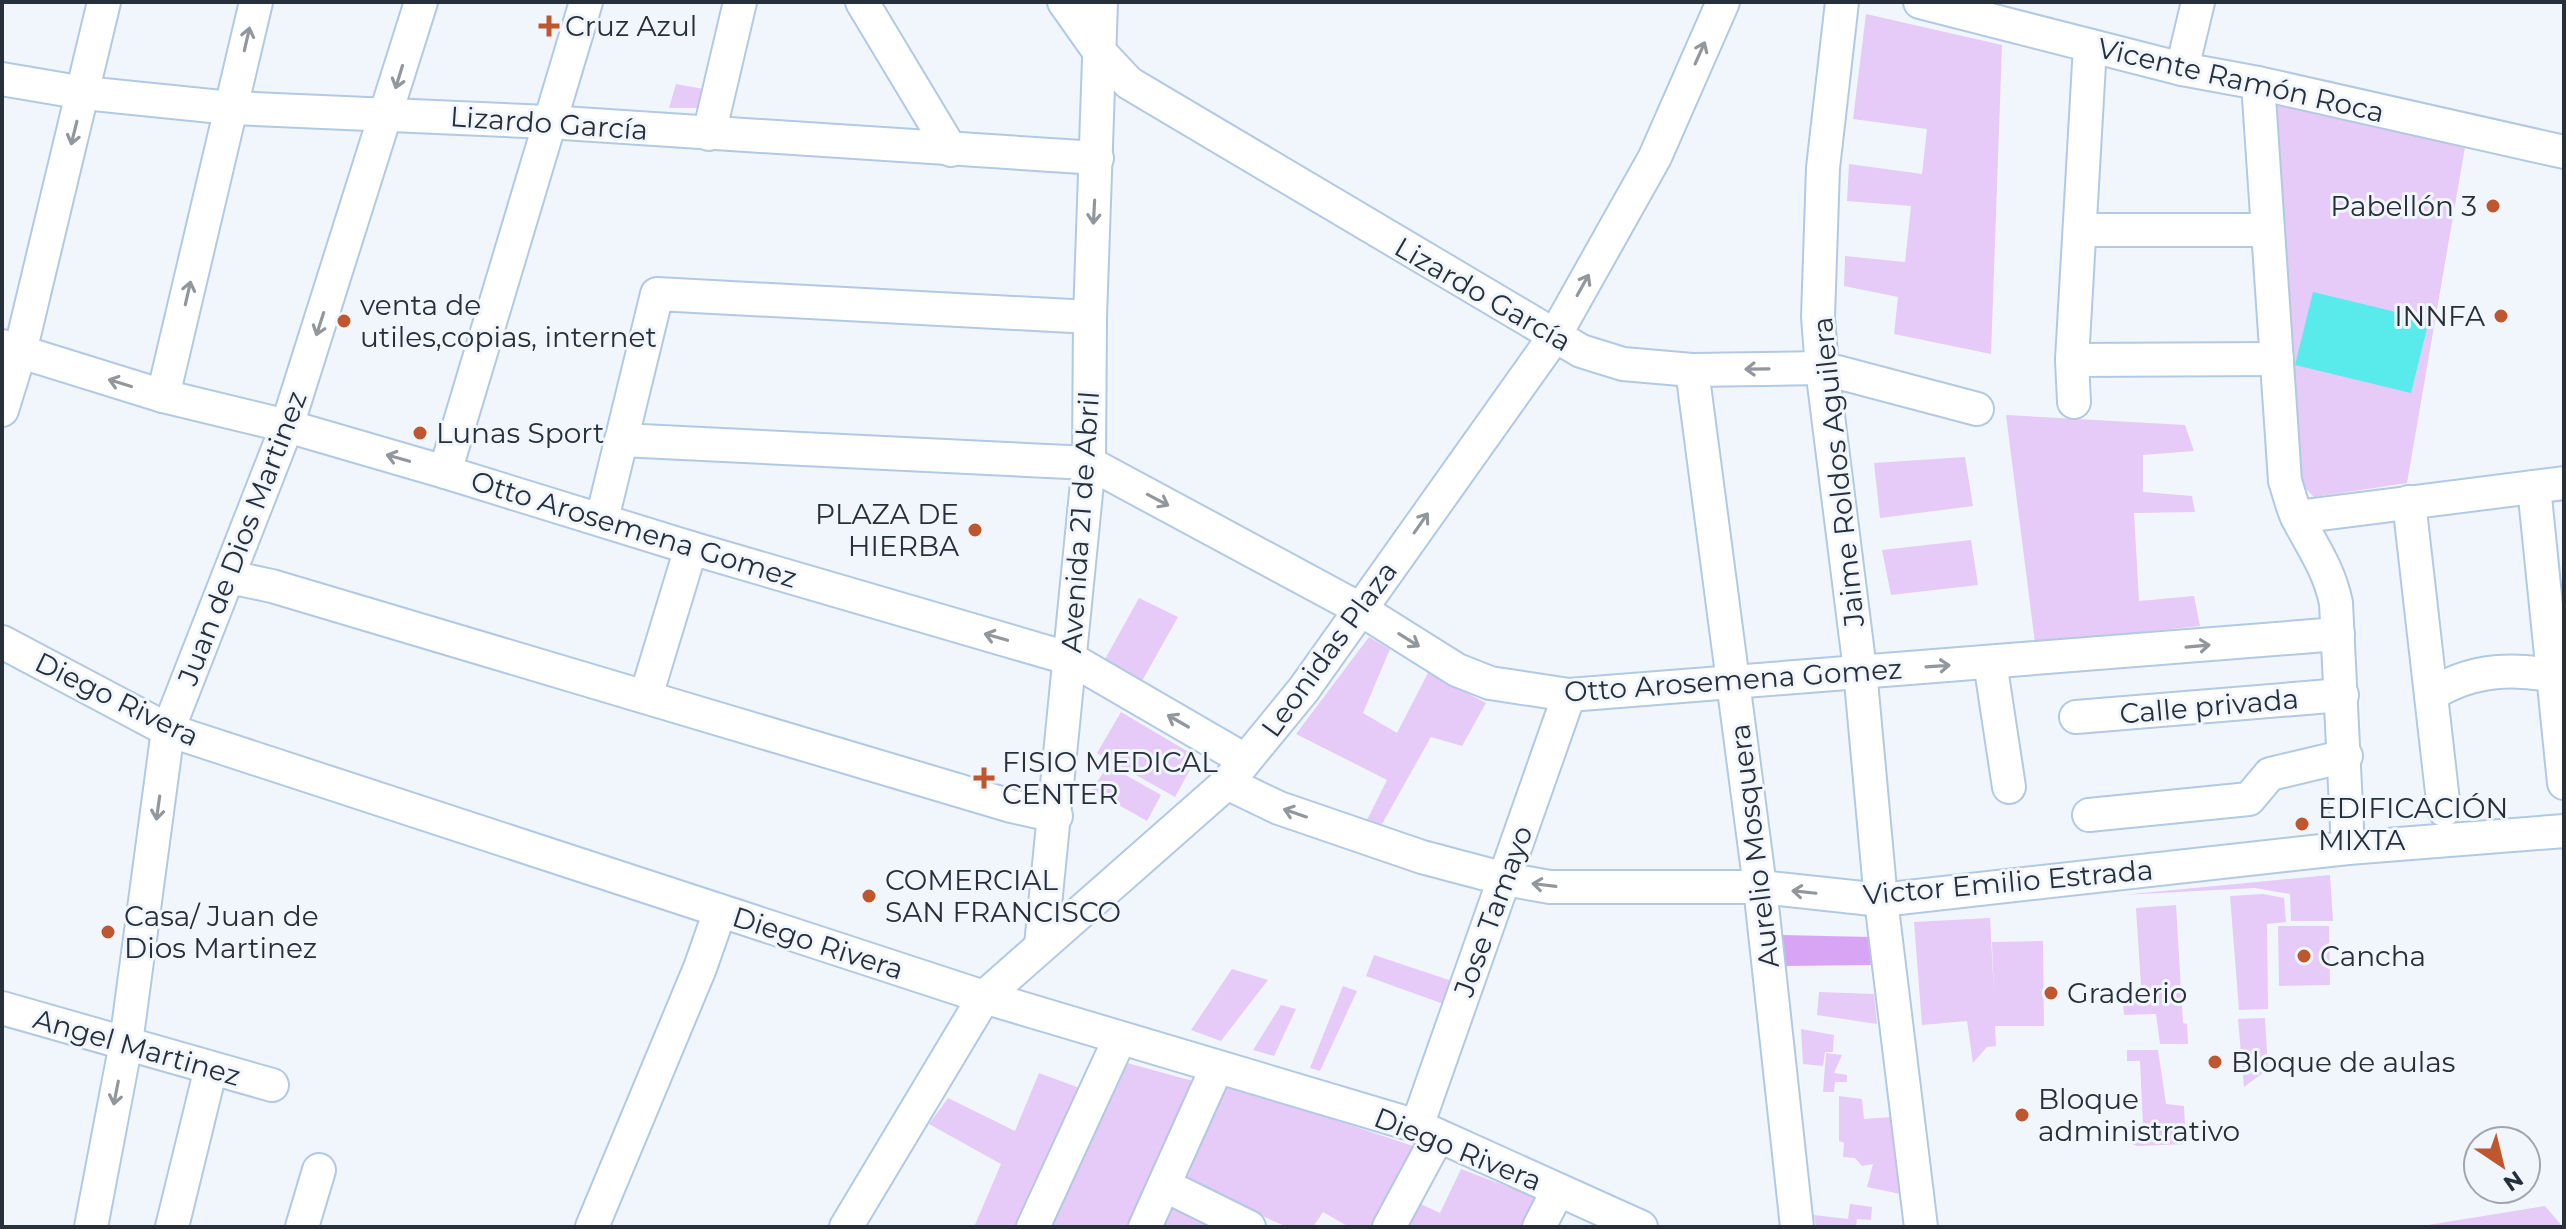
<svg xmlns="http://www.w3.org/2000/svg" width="2566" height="1229" font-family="Montserrat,sans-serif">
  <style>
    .green { fill: #e6caf8 }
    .forest { fill: #d8a5f5 }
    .water { fill: #59ebeb }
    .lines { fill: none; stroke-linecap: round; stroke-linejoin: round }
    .minor-casing { stroke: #b2c9e5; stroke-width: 36 }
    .minor { stroke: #fff; stroke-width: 32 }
    .oneway { stroke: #92979c }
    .poi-dot { fill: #be572d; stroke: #f1f6fc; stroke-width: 3 }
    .labels { text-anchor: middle; stroke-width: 6; stroke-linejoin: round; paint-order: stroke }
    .poi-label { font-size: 28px; fill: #262f3a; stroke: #f1f6fc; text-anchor: start }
    .street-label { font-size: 28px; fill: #262f3a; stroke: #f1f6fc }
  </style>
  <rect width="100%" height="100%" fill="#f1f6fc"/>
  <!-- green -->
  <g class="green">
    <polygon points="1866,14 2002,45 1991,354 1894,334 1898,297 1844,286 1845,256 1905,262 1911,206 1847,201 1849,164 1922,174 1927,129 1853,119"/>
    <polygon points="676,84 704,89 700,108 669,108"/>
    <polygon points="2274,100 2465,147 2407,483 2314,497 2302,485"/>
    <polygon points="2006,415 2185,425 2194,451 2143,455 2143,492 2192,496 2195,512 2134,513 2139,601 2194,596 2200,626 2035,643"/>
    <polygon points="1965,457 1973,506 1880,518 1874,463"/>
    <polygon points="1971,540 1978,585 1891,595 1882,550"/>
    <polygon points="1139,598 1178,617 1142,681 1104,661"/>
    <polygon points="1369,637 1390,649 1363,713 1397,733 1428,673 1486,703 1462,746 1431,737 1382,824 1367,820 1387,780 1296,734"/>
    <polygon points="1121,712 1197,757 1175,797 1097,753"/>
    <polygon points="1108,765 1161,795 1147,821 1092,790"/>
    <polygon points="2330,875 2333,921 2291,921 2290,894 2255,888 2121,895"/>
    <polygon points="2263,894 2284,898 2286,922 2267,924 2268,1009 2239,1010 2230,896"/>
    <polygon points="2176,905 2183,1023 2187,1024 2188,1044 2160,1044 2156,1014 2124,1015 2123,1003 2142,1001 2136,908"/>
    <polygon points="1990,918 1994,996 1992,942 2043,941 2044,1026 1995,1026 1996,1046 1987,1047 1973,1063 1967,1021 1922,1025 1914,922"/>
    <polygon points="2278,926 2329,926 2330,985 2279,986"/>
    <polygon points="1374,955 1458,983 1449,1006 1366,976"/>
    <polygon points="1232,969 1268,980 1221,1041 1191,1030"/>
    <polygon points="1343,986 1357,991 1320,1071 1310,1068"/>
    <polygon points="1819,992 1874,994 1877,1024 1817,1015"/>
    <polygon points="1281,1005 1296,1009 1274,1056 1253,1050"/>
    <polygon points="2265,1018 2268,1069 2244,1087 2238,1019"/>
    <polygon points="1801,1029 1834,1035 1833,1052 1825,1052 1823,1066 1803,1064"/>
    <polygon points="2127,1050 2158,1050 2166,1104 2184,1106 2186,1144 2137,1146 2125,1141 2123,1127 2143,1125 2140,1061 2127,1061"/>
    <polygon points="1826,1053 1842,1055 1834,1073 1847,1075 1847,1082 1835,1082 1834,1092 1823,1092"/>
    <polygon points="1098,1055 1193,1081 1132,1227 974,1227 1001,1164 929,1124 948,1098 1015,1131 1039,1073 1085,1090"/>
    <polygon points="1221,1082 1413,1146 1377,1227 1349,1227 1323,1212 1313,1227 1287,1227 1177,1178"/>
    <polygon points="1839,1096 1862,1099 1864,1119 1891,1117 1900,1194 1867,1187 1873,1164 1862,1166 1855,1158 1843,1157 1844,1143 1839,1141"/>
    <polygon points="1461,1169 1548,1202 1536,1227 1396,1227 1412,1200 1440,1213"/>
    <polygon points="1165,1204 1218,1227 1154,1227"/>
    <polygon points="1850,1204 1872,1207 1871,1220 1857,1219 1856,1227 1816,1227 1814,1215 1848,1219"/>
    <polygon points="2545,1206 2563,1227 2422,1227 2422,1226"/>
  </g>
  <!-- forest -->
  <polygon class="forest" points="1782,935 1870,937 1871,965 1785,966"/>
  <!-- water -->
  <polygon class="water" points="2313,292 2429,320 2411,393 2295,365"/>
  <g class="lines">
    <!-- minor casing -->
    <g class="minor-casing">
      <g id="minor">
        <polyline points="862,2 951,150"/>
        <polyline points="1064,2 1098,50 1129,83 1581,351 1623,364 1692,370 1822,368 1977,409"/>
        <polyline points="1842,2 1823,168 1818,317 1822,368 1860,670 1881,900 1921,1227"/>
        <polyline points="1920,2 2182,69 2258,83 2564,152"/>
        <polyline points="2182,69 2198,2"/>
        <polyline points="2,79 84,93 231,108 548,122 1097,158"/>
        <path d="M 2258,83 L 2285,481 C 2289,493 2292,506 2297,517 C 2312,546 2329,569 2336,603 L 2348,848"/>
        <polyline points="709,134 740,2"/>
        <polyline points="2080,230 2268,230"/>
        <polyline points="2,346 163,396 287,426 445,472 691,548 1071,659 1245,760"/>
        <polyline points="2072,360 2277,359"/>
        <polyline points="1692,370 1760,887 1797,1227"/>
        <polyline points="163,396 256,2"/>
        <polyline points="2074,402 2072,360 2090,46"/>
        <polyline points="2,410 20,352 104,2"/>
        <polyline points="621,440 1089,463 1360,609 1457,670 1490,683 1569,695 2338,634"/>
        <polyline points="445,472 586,2"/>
        <polyline points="2534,487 2564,783"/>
        <polyline points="2409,502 2444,810"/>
        <polyline points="2297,517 2564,483"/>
        <polyline points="602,519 657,294 1090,317"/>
        <polyline points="229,577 272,586 1011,806 1056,816"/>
        <polyline points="2,642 168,730 984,997 1417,1126 1641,1227"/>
        <polyline points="1990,662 2009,787"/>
        <path d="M 2431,695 C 2472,668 2517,667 2564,678"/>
        <polyline points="646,696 691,548"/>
        <polyline points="2076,717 2342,695"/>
        <polyline points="1227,783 1279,808 1422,857 1505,879 1550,887 1760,887 1881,900 2348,848 2564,831"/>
        <polyline points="2089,815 2249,799 2270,774 2346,756"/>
        <polyline points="1041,945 1089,463 1090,317 1101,2"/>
        <polyline points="2,1008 272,1085"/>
        <polyline points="1417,1126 1569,695"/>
        <polyline points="1164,1185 1249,1227"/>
        <polyline points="91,1227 126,1043 168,730 287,426 421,2"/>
        <polyline points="172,1227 211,1068"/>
        <polyline points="302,1227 319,1170"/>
        <polyline points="592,1227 700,968 720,911"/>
        <polyline points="846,1227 984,997 1227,783 1304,689 1554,337 1655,157 1723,2"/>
        <polyline points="1033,1227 1120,1038"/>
        <polyline points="1145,1227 1217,1067"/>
        <polyline points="1389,1227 1438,1136"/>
        <polyline points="1539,1227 1558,1190"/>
      </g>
    </g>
    <!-- minor -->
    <use href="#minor" class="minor"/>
  </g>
  <!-- one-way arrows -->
  <defs><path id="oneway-shaft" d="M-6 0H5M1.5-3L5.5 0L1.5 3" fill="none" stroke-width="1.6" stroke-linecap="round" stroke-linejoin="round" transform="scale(2)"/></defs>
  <g class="oneway">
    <use href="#oneway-shaft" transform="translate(247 39) rotate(-77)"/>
    <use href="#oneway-shaft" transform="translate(1700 53) rotate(-66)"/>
    <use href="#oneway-shaft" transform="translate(399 77) rotate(107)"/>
    <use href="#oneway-shaft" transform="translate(74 133) rotate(104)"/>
    <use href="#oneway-shaft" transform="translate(1094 212) rotate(93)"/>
    <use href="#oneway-shaft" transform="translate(1583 285) rotate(-61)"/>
    <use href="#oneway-shaft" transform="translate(188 293) rotate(-77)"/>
    <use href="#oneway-shaft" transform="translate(320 324) rotate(108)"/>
    <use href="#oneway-shaft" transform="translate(1757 369) rotate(179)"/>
    <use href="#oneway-shaft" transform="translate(120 383) rotate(-163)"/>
    <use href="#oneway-shaft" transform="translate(398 458) rotate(-164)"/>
    <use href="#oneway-shaft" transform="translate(1158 500) rotate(28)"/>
    <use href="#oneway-shaft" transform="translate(1421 523) rotate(-55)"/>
    <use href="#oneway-shaft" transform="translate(996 637) rotate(-164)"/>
    <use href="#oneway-shaft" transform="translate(1409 640) rotate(32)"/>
    <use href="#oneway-shaft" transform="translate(2198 646) rotate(-5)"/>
    <use href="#oneway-shaft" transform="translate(1938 666) rotate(-4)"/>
    <use href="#oneway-shaft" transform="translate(1178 721) rotate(-150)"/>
    <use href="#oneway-shaft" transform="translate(158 808) rotate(98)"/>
    <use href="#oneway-shaft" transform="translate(1295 813) rotate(-161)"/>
    <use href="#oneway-shaft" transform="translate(1544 885) rotate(-173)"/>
    <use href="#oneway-shaft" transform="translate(1804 892) rotate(-174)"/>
    <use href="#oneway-shaft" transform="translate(116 1093) rotate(101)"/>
  </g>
  <!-- markers -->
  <g class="poi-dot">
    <path d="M545 14h8v8h8v8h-8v8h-8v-8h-8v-8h8z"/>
    <circle cx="2493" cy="206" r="8"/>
    <circle cx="2501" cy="316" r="8"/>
    <circle cx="344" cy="321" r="8"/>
    <circle cx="420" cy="433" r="8"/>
    <circle cx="975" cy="530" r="8"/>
    <path d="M980 766h8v8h8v8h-8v8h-8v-8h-8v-8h8z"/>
    <circle cx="2302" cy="824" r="8"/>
    <circle cx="869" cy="896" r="8"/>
    <circle cx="108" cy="932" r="8"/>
    <circle cx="2304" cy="956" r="8"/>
    <circle cx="2051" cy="993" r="8"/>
    <circle cx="2215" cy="1062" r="8"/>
    <circle cx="2022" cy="1115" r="8"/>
  </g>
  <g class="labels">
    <!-- poi labels -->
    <g class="poi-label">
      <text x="565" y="36">Cruz Azul</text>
      <text x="2477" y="216" text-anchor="end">Pabellón 3</text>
      <text x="360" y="315">venta de<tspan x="360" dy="32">utiles,copias, internet</tspan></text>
      <text x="2485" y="326" text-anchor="end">INNFA</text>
      <text x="436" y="443">Lunas Sport</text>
      <text x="959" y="524" text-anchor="end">PLAZA DE<tspan x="959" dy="32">HIERBA</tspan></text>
      <text x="1002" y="772">FISIO MEDICAL<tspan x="1002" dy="32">CENTER</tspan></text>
      <text x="2318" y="818">EDIFICACIÓN<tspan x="2318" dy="32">MIXTA</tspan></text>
      <text x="885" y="890">COMERCIAL<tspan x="885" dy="32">SAN FRANCISCO</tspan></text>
      <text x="124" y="926">Casa/ Juan de<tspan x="124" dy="32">Dios Martinez</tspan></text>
      <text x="2320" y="966">Cancha</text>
      <text x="2067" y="1003">Graderio</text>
      <text x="2231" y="1072">Bloque de aulas</text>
      <text x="2038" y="1109">Bloque<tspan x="2038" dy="32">administrativo</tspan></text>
    </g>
    <!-- street labels -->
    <g class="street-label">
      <text transform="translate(2241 80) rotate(13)" y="10">Vicente Ramón Roca</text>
      <text transform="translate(549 123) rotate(4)" y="10">Lizardo García</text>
      <text transform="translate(1483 294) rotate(30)" y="10">Lizardo García</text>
      <text transform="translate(1838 472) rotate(-96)" y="10">Jaime Roldos Aguilera</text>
      <text transform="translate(1080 522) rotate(-86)" y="10">Avenida 21 de Abril</text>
      <text transform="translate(634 529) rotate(17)" y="10">Otto Arosemena Gomez</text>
      <text transform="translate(242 538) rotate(-69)" y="10">Juan de Dios Martinez</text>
      <text transform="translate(1329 649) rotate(-54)" y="10">Leonidas Plaza</text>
      <text transform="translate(1733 680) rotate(-4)" y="10">Otto Arosemena Gomez</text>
      <text transform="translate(117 699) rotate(26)" y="10">Diego Rivera</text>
      <text transform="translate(2209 706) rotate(-5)" y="10">Calle privada</text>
      <text transform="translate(1754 846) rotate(-97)" y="10">Aurelio Mosquera</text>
      <text transform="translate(2008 882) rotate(-5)" y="10">Victor Emilio Estrada</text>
      <text transform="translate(1493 911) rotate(-70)" y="10">Jose Tamayo</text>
      <text transform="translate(818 943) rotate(18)" y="10">Diego Rivera</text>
      <text transform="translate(137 1047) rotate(16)" y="10">Angel Martinez</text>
      <text transform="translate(1458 1149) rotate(22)" y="10">Diego Rivera</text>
    </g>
  </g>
  <!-- border -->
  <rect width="2566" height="1229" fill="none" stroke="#262f3a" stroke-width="8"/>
  <!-- north arrow -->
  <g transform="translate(2502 1165) rotate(145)"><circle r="38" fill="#f1f6fc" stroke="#a0a6ae" stroke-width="2"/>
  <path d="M0-6L14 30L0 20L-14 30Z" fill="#be572d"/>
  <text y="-12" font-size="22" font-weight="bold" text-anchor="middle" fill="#262f3a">N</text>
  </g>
</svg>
